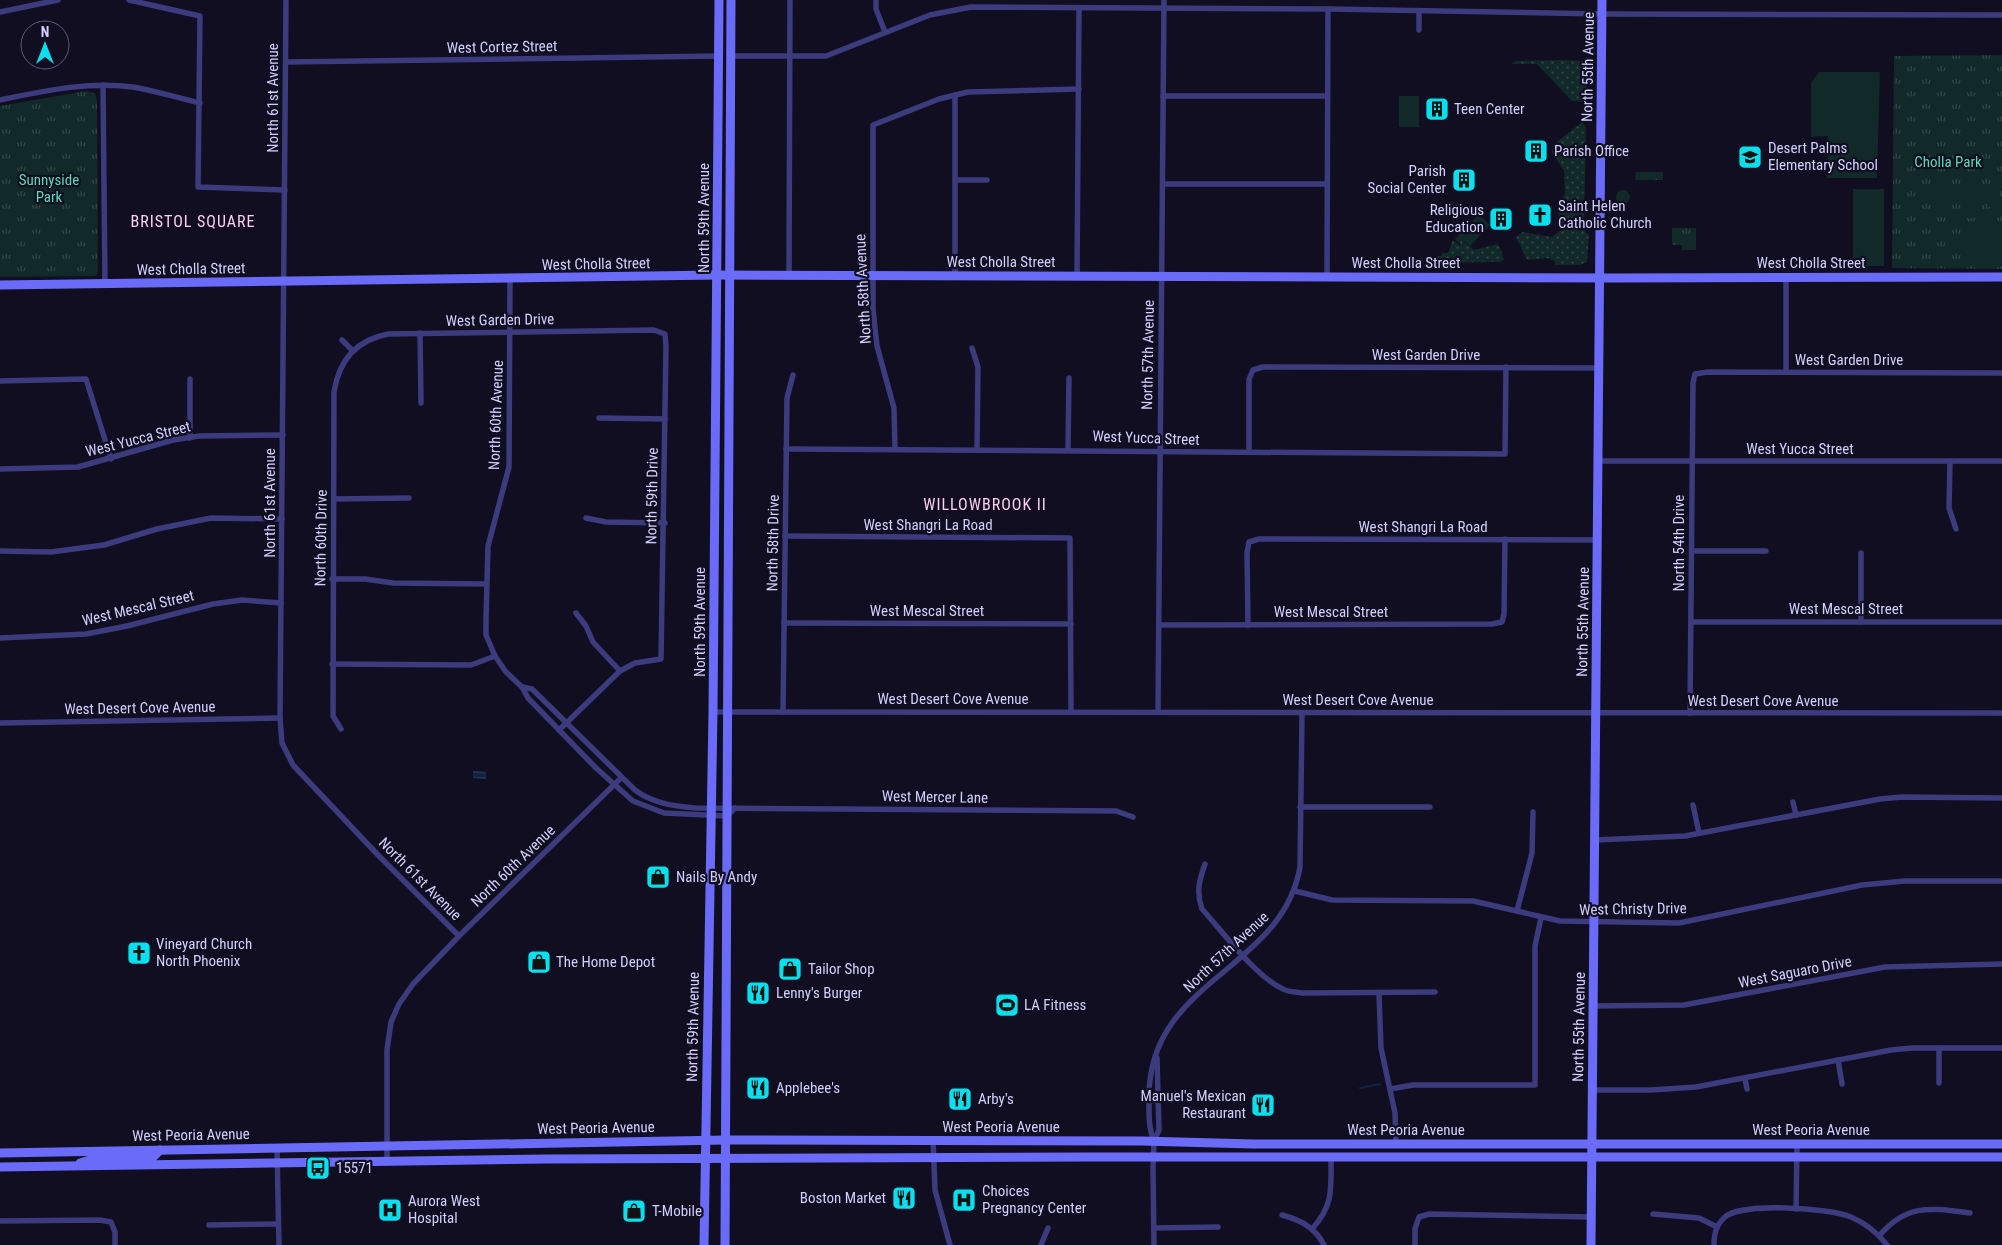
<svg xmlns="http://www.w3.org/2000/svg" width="2002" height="1245" font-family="'Roboto Condensed',sans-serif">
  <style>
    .grass { fill: url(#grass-dots) }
    .park { fill: url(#park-tufts) }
    .garden { fill: #112928 }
    .water { fill: url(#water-rules) }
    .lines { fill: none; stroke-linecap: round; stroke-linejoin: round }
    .stream { stroke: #0e2543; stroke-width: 2 }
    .street { stroke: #3b3b7d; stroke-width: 5.5 }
    .secondary { stroke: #6a6cf9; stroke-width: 9 }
    .labels { text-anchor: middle; stroke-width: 4.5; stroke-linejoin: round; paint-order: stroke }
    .street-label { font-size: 15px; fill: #d2cffd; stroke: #100e20 }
    .poi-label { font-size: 15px; fill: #d2cffd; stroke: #100e20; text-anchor: start }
    .park-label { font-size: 15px; fill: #5ed9b6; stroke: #100e20 }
    .neighbourhood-label { font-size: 16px; letter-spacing: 1px; fill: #fdd0ef; stroke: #100e20 }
  </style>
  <defs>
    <pattern id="grass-dots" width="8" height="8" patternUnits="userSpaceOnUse" patternTransform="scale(1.25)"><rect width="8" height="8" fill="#112928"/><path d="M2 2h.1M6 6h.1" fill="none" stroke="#334748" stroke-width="1.8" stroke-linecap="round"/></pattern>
    <pattern id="park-tufts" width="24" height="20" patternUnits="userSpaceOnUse" patternTransform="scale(1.25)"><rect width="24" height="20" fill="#112928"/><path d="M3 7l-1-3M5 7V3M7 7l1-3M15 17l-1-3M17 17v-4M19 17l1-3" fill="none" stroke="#334748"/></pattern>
    <pattern id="water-rules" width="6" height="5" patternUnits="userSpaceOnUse" patternTransform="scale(1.25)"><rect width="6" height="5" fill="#0e2543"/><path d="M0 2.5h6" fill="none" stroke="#30445f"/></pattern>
  </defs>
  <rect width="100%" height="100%" fill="#100e20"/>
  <!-- grass -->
  <g class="grass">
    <polygon points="1560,60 1583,61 1586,63 1586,98 1583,102 1572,101 1537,64 1512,64 1516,61"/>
    <polygon points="1582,122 1586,127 1584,229 1586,233 1589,234 1587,262 1580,265 1555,265 1555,261 1547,258 1527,260 1516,237 1523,232 1552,237 1561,230 1557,203 1565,195 1564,171 1552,152 1553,145"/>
    <polygon points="1453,240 1460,246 1465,242 1474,250 1497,244 1500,247 1504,260 1499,262 1426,263 1427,256 1441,256 1443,253 1448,253"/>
  </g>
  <!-- park -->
  <g class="park">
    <polygon points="2002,55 2002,269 1892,268 1894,56"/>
    <polygon points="86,91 95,93 97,100 98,273 95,276 0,277 0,106"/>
    <polygon points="1636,172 1663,172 1663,180 1635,180"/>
    <circle cx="1623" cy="197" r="7"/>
    <polygon points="1479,214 1490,225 1470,246 1465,241 1461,245 1455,239"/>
    <polygon points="1672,228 1696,228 1696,250 1682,250 1682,245 1672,245"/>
  </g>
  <!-- garden -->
  <g class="garden">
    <polygon points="1819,72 1880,72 1877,178 1827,178 1828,136 1811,137 1811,83"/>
    <rect x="1399" y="96" width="20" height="31"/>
    <rect x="1961" y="185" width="20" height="33"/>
    <rect x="1988" y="185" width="11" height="22"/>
    <rect x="1853" y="189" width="31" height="77"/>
    <polygon points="1933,191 1947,191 1948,217 1933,217"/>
    <rect x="1962" y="222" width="40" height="39"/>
  </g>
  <!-- water -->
  <polygon class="water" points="473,771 486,772 486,779 473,778"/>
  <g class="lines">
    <!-- stream -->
    <polyline class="stream" points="1360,1088 1380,1084"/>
    <!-- street -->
    <g class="street">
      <polyline points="129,0 200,16 198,187 285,190"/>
      <polyline points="286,0 280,718 282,743 293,765 377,854 459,936"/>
      <polyline points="876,0 876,9 885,32"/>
      <polyline points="1419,11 1419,30"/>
      <polyline points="0,12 58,0"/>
      <polyline points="731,56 826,56 930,15 971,7 1328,9 1602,14 2002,15"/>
      <polyline points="286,62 718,56"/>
      <polyline points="103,85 105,283"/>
      <polyline points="955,95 955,276"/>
      <polyline points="1163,96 1327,96"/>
      <path d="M 0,100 C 44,91 88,81 133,87 C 156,91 178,98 200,103"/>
      <polyline points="956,180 987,180"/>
      <polyline points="1163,184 1327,184"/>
      <polyline points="789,276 790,0"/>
      <polyline points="1077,276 1079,8"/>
      <polyline points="1327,276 1328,9"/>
      <polyline points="1786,277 1786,372"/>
      <polyline points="510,279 509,467 488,546 486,620 486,635 495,656 506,672 522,687 528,698 596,768 633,801 664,813 727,816 735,808"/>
      <polyline points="420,333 421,403"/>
      <polyline points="342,340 352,350"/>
      <polyline points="972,348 978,367 977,450"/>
      <polyline points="0,381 86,379 111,459"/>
      <polyline points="599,418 665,419"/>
      <polyline points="190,438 190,379"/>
      <polyline points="786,449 1505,454 1506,367"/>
      <polyline points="895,449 894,408 877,346 873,309 873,125 939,99 968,92 1079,89"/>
      <polyline points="1068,449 1069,378"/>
      <polyline points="1249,452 1249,379 1253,370 1263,367 1599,368"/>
      <polyline points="1598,461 2002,461"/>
      <polyline points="1950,461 1949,508 1956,529"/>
      <polyline points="0,469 78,467 173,440 199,436 283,435"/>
      <polyline points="334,499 409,498"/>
      <polyline points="586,518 606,522 665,523"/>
      <polyline points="785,536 1070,538 1071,712"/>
      <polyline points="0,551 51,552 104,545 157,529 211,518 282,519"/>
      <polyline points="1692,551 1766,551"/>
      <polyline points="332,579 365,579 393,583 486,584"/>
      <polyline points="576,613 586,626 593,642 620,671"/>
      <polyline points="1691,622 2002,622"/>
      <polyline points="1861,622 1861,553"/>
      <polyline points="784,623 1071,624"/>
      <polyline points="1159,625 1492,624 1502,622 1504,614 1505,539"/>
      <polyline points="1248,625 1247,553 1249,542 1259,539 1598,540"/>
      <polyline points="0,638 86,634 127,626 213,604 242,600 281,603"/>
      <polyline points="332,664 471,665 495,656"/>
      <path d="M 522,687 L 532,689 L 635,790 C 652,803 673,806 695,808 L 1116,811 L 1133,817"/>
      <polyline points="1158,711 1164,0"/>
      <polyline points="713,712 2002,713"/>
      <polyline points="783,712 787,398 793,375"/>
      <polyline points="1690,713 1693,383 1695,374 1708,372 2002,373"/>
      <polyline points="0,723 280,718"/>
      <path d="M 341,729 L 333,716 L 334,392 C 339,360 356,340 388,334 L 654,330 L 665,334 L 666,346 L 661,659 L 635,663 L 620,671 L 559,730"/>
      <polyline points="1793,802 1796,815"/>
      <polyline points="1693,805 1699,833"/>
      <polyline points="1300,807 1430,807"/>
      <polyline points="1595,840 1685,836 1880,799 1902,797 2002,798"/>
      <path d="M 1205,864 C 1199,881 1196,892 1202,909 C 1223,932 1256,977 1283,989 C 1288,992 1296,992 1302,993 L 1435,992"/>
      <polyline points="1295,891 1332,900 1473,901 1560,921 1679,923 1862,885 1905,881 2002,881"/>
      <polyline points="1517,911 1532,853 1533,812"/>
      <polyline points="1379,994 1381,1048 1395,1113 1396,1144"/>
      <polyline points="1592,1006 1684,1005 1885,967 2002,964"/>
      <polyline points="1838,1060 1842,1084"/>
      <polyline points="1745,1079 1747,1089"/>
      <polyline points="1939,1083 1939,1048"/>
      <polyline points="1390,1089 1413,1085 1535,1085 1535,946 1541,918"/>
      <polyline points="1592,1090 1651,1090 1696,1087 1891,1050 1912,1048 2002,1048"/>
      <polyline points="933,1140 935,1190 950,1245"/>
      <path d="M 1154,1141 C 1148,1127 1149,1112 1149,1097 C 1149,979 1282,971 1300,867 L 1302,713"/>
      <polyline points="277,1148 279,1245"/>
      <polyline points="387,1161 387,1050 391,1022 399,1004 413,984 459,936 621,778"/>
      <polyline points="1796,1209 1797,1144"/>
      <polyline points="1653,1214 1699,1218 1717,1227"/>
      <path d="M 1282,1215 C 1300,1220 1315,1227 1324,1245"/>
      <polyline points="0,1221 100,1220 111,1222 115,1232 115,1245"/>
      <polyline points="209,1225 278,1224"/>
      <polyline points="1154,1228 1218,1227"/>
      <path d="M 1312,1229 C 1334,1205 1331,1188 1331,1158"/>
      <path d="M 1879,1236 C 1907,1203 1931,1208 1970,1213"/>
      <polyline points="1041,1245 1048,1228"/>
      <polyline points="1154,1245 1153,1169 1154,1141 1159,1130 1157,1058"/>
      <polyline points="1415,1245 1415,1229 1419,1217 1429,1214 1591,1217"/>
      <path d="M 1714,1245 C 1714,1234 1716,1225 1725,1217 C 1742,1202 1829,1208 1851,1217 C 1865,1223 1877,1232 1887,1245"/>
    </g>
    <!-- secondary -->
    <g class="secondary">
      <polyline points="0,285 717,275 1616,278 2002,277"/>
      <polyline points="0,1153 726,1140 1142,1141 1253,1144 2002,1144"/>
      <polyline points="80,1163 93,1159 152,1158 160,1150"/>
      <polyline points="0,1167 546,1159 1087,1157 2002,1157"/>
      <polyline points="704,1245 713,712 719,0"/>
      <polyline points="725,1245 731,0"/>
      <polyline points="1591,1245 1602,0"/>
    </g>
  </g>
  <!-- icons -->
  <defs>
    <g id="building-square" transform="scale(1.25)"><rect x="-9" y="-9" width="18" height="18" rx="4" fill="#0adfed" stroke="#100e20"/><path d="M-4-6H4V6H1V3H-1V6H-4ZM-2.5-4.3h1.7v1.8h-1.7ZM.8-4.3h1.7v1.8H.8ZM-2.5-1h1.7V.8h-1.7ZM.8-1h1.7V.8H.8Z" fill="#111"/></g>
    <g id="school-square" transform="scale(1.25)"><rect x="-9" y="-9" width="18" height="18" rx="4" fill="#0adfed" stroke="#100e20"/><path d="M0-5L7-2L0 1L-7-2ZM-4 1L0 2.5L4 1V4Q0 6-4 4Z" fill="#111"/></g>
    <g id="church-square" transform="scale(1.25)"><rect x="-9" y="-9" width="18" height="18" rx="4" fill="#0adfed" stroke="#100e20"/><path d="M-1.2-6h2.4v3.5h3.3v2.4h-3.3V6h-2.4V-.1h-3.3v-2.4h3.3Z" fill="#111"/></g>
    <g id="shop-square" transform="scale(1.25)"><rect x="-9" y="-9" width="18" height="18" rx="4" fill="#0adfed" stroke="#100e20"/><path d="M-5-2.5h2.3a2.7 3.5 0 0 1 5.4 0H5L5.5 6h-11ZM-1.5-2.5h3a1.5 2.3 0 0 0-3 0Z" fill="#111"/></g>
    <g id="restaurant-square" transform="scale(1.25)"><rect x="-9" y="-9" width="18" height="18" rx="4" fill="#0adfed" stroke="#100e20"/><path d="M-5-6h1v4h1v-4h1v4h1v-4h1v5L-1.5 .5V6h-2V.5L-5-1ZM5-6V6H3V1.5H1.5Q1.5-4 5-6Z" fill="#111"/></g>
    <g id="stadium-square" transform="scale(1.25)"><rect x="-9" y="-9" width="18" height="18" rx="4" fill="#0adfed" stroke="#100e20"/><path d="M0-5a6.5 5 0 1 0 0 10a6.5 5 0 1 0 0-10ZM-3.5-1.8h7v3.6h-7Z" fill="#111"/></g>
    <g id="bus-square" transform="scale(1.25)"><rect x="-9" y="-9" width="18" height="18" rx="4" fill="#0adfed" stroke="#100e20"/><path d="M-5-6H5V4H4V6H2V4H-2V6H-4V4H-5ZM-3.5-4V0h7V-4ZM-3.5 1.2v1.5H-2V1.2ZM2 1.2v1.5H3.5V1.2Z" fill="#111"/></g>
    <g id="hospital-square" transform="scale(1.25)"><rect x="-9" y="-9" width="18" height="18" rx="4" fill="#0adfed" stroke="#100e20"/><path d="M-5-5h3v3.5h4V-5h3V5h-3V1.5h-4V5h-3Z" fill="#111"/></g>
  </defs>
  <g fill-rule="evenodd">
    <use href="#building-square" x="1437" y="109"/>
    <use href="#building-square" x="1536" y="151"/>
    <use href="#school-square" x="1750" y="157"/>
    <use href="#building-square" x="1464" y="180"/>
    <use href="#church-square" x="1540" y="215"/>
    <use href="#building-square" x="1501" y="219"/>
    <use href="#shop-square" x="658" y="877"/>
    <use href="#church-square" x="139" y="953"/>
    <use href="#shop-square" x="539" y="962"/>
    <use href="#shop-square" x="790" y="969"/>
    <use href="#restaurant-square" x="758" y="993"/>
    <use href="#stadium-square" x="1007" y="1005"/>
    <use href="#restaurant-square" x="758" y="1088"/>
    <use href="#restaurant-square" x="960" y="1099"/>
    <use href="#restaurant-square" x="1263" y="1105"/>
    <use href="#bus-square" x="318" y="1168"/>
    <use href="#restaurant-square" x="904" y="1198"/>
    <use href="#hospital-square" x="964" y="1200"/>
    <use href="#hospital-square" x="390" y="1210"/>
    <use href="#shop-square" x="634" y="1211"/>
  </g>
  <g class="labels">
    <!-- street labels -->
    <g class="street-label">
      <text transform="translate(502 47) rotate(-1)" y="5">West Cortez Street</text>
      <text transform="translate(1588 67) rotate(-89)" y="5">North 55th Avenue</text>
      <text transform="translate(273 98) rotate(-90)" y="5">North 61st Avenue</text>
      <text transform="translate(704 218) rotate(-90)" y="5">North 59th Avenue</text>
      <text x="1001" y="267">West Cholla Street</text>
      <text x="1406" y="268">West Cholla Street</text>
      <text x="1811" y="268">West Cholla Street</text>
      <text transform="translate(596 264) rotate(-1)" y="5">West Cholla Street</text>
      <text transform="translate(191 269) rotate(-1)" y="5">West Cholla Street</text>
      <text transform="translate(863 289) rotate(-93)" y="5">North 58th Avenue</text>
      <text transform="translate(500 320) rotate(-1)" y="5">West Garden Drive</text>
      <text transform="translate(1148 355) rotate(-89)" y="5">North 57th Avenue</text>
      <text x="1426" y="360">West Garden Drive</text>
      <text x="1849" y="365">West Garden Drive</text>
      <text transform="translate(496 415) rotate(-88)" y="5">North 60th Avenue</text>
      <text transform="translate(1146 438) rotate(2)" y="5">West Yucca Street</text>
      <text transform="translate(138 439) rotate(-14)" y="5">West Yucca Street</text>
      <text x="1800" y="454">West Yucca Street</text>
      <text transform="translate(652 496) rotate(-89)" y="5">North 59th Drive</text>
      <text transform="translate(270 503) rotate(-90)" y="5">North 61st Avenue</text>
      <text x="928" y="530">West Shangri La Road</text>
      <text x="1423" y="532">West Shangri La Road</text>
      <text transform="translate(321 538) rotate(-89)" y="5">North 60th Drive</text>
      <text transform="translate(773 543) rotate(-89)" y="5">North 58th Drive</text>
      <text transform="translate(1679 543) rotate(-90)" y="5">North 54th Drive</text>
      <text transform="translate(138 608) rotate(-13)" y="5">West Mescal Street</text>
      <text x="1846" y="614">West Mescal Street</text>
      <text x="927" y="616">West Mescal Street</text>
      <text x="1331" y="617">West Mescal Street</text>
      <text transform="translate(700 622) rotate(-90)" y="5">North 59th Avenue</text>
      <text transform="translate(1583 622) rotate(-89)" y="5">North 55th Avenue</text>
      <text x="953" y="704">West Desert Cove Avenue</text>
      <text x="1358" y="705">West Desert Cove Avenue</text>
      <text x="1763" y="706">West Desert Cove Avenue</text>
      <text transform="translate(140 708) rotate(-1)" y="5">West Desert Cove Avenue</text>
      <text transform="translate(935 797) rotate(1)" y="5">West Mercer Lane</text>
      <text transform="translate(513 866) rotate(-44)" y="5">North 60th Avenue</text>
      <text transform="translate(420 879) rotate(45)" y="5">North 61st Avenue</text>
      <text transform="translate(1633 909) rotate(-1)" y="5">West Christy Drive</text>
      <text transform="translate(1226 952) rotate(-43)" y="5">North 57th Avenue</text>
      <text transform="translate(1795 972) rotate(-11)" y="5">West Saguaro Drive</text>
      <text transform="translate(693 1027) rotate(-89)" y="5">North 59th Avenue</text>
      <text transform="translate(1579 1027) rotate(-89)" y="5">North 55th Avenue</text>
      <text x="1001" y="1132">West Peoria Avenue</text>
      <text transform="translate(596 1128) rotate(-1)" y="5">West Peoria Avenue</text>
      <text x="1406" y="1135">West Peoria Avenue</text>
      <text x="1811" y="1135">West Peoria Avenue</text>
      <text transform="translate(191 1135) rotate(-1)" y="5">West Peoria Avenue</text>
    </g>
    <!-- poi labels -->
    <g class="poi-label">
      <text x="1454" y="114">Teen Center</text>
      <text x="1768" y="153">Desert Palms<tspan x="1768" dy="17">Elementary School</tspan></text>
      <text x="1554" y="156">Parish Office</text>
      <text x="1446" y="176" text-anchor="end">Parish<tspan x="1446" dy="17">Social Center</tspan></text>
      <text x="1558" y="211">Saint Helen<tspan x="1558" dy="17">Catholic Church</tspan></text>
      <text x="1484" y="215" text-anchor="end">Religious<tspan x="1484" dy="17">Education</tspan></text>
      <text x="676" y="882">Nails By Andy</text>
      <text x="156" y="949">Vineyard Church<tspan x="156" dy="17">North Phoenix</tspan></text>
      <text x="556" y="967">The Home Depot</text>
      <text x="808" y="974">Tailor Shop</text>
      <text x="776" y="998">Lenny's Burger</text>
      <text x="1024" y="1010">LA Fitness</text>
      <text x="776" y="1093">Applebee's</text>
      <text x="1246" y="1101" text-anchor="end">Manuel's Mexican<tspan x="1246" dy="17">Restaurant</tspan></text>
      <text x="978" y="1104">Arby's</text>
      <text x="336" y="1173">15571</text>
      <text x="982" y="1196">Choices<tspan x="982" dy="17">Pregnancy Center</tspan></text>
      <text x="886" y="1203" text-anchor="end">Boston Market</text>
      <text x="408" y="1206">Aurora West<tspan x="408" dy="17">Hospital</tspan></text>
      <text x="652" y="1216">T-Mobile</text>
    </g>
    <!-- park labels -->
    <g class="park-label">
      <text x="1948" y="167">Cholla Park</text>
      <text x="49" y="185">Sunnyside<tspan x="49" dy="17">Park</tspan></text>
    </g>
    <!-- neighbourhood labels -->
    <g class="neighbourhood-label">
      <text x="193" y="227">BRISTOL SQUARE</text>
      <text x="985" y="510">WILLOWBROOK II</text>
    </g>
  </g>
  <!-- north arrow -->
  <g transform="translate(45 45)"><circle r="24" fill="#100e20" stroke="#5e5b78"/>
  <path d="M0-4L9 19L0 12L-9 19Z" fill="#0adfed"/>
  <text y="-8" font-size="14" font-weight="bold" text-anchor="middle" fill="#d2cffd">N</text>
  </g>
</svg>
